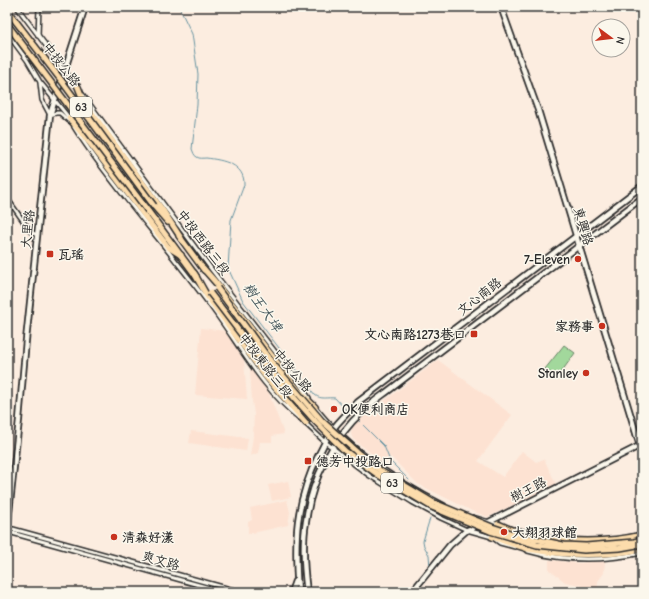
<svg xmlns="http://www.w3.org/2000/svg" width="649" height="599" font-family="'Comic Neue','LXGW WenKai TC',sans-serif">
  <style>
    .built { fill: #fde2d2 }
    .green { fill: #a2d89c; stroke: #668264 }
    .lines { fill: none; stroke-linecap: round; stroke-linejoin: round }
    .stream { stroke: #6693a1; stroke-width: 1 }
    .street-casing { stroke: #2b2b2b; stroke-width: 6 }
    .secondary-casing { stroke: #2b2b2b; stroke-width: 8 }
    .primary-casing { stroke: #2b2b2b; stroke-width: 8 }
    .street { stroke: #fbf7ec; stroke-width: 3 }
    .secondary { stroke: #fbf7ec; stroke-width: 4.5 }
    .primary { stroke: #fcdcac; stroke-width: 5 }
    .primary-bridge-casing { stroke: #2b2b2b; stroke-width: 8; stroke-linecap: butt }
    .primary-bridge { stroke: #fcdcac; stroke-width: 5 }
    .poi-dot { fill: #c8321e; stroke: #fbf7ec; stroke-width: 1.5 }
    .labels { text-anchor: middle; stroke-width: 3; stroke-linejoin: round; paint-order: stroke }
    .shield { fill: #fbf7ec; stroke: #696865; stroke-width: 1 }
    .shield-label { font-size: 12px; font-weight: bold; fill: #2b2b2b }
    .street-label { font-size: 13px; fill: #2b2b2b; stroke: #fbf7ec }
    .poi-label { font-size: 13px; font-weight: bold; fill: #2b2b2b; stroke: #fbf7ec; text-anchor: start }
    .water-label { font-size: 14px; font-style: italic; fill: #44565c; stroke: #fbf7ec }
  </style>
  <rect width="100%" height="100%" fill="#fcede0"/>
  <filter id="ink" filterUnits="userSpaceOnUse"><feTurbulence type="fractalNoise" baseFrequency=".025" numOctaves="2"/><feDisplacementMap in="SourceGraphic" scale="8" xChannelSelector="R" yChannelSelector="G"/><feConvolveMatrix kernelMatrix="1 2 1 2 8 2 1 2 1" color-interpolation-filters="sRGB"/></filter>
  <g filter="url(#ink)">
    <!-- built -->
    <g class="built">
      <polygon points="201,328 225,331 244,360 247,399 195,395"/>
      <polygon points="438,360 512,415 478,461 503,477 522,451 536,462 544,459 556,484 488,517 472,511 418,484 391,457 384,463 353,439 351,434 352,428 358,421"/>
      <polygon points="250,370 253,370 267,388 284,434 272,436 272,442 260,442 258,453 250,456 253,436 254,414 252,401"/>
      <polygon points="191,431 248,438 246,451 189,443"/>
      <polygon points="288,481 291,497 272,501 268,485"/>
      <polygon points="287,500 290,512 288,525 248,534 248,522 252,520 250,508"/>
      <polygon points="549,560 578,563 605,561 604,573 598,581 597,592 589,592 583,589 581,585 565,582 560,578 549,570"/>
    </g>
    <!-- green -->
    <polygon class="green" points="564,345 575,353 557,378 545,369"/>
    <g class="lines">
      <!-- stream -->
      <g class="stream">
        <path d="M 179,7 L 192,34 L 198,74 L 197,105 L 192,149 C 193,151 194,156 197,157 C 199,159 204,158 206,158 C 223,160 245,164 244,185 L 231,220 L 228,268 L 243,301 L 315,395 C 321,400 327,397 335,398 L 346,410"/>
        <polyline points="358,420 384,446 390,461 409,480"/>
        <polyline points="430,518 423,541 424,546 429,555 430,567"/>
        <polyline points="415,592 430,574"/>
      </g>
      <!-- street casing -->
      <g class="street-casing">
        <g id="street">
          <path d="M 17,7 C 37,34 58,61 78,88"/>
          <polyline points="7,33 27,60 40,82 70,119"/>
          <polyline points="38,36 39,7"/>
          <polyline points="40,83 42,100 50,115 56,113 60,113 69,121"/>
          <polyline points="83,95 212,270 297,380 309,398"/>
          <path d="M 74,127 C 90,153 109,177 128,201 C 155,235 183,269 209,304 C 238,342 261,388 299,418"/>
          <polyline points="7,198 31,232 37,235"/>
          <path d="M 314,406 C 348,448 396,481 444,505"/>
          <polyline points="305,423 325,442 370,476 412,502 441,518 467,530 492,537 500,543 515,547"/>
          <polyline points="473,517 499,525"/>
          <polyline points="514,529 541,535"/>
          <polyline points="7,530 13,529 241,592"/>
          <polyline points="7,530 12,533 224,592"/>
          <path d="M 528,551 C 566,562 604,561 642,553"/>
        </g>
      </g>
      <!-- secondary casing -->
      <g class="secondary-casing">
        <g id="secondary">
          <polyline points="501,7 538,110 642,453"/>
          <polyline points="7,531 19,420 26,340 50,115 85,7"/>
          <polyline points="291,592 295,581"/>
          <path d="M 298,592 C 294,539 295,503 319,454 C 323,447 326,439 331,432 C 338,421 349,412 358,402 L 642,186"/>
          <path d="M 307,592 C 304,569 302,544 306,522 C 311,480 333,438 364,410 C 371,403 380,397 388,391 L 642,198"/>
          <polyline points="412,592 450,545 467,530 489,522 641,445"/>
        </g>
      </g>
      <!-- primary casing -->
      <g class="primary-casing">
        <g id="primary">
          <polyline points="78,87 84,102 164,212 181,238"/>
          <polyline points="69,118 92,146 168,247 181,255"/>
          <polyline points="154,206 168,222"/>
          <polyline points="148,211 196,276"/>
          <polyline points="179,236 204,270"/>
          <polyline points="203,268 217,284 299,391 315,407"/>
          <polyline points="194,273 207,296 265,376 306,423"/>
          <polyline points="498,524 519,533"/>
          <path d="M 527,535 C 564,542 604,544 642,535"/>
          <path d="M 492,537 C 504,541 516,546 528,549 C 566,556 604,557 642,549"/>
        </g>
      </g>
      <!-- street -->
      <use href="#street" class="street"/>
      <!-- secondary -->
      <use href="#secondary" class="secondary"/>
      <!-- primary -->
      <use href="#primary" class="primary"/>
      <!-- primary-bridge casing -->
      <g class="primary-bridge-casing">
        <g id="primary-bridge">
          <polyline points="7,10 61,80 154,206"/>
          <polyline points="7,24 148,211"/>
          <polyline points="217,288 272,363 322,421 359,454 382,472 432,502 492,527 516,535 563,545 586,546 634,542 642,540"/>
          <polyline points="210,293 264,364 316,422 345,451 377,474 432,507 490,531 537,545 584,550 620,548 642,544"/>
        </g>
      </g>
      <!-- primary-bridge -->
      <use href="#primary-bridge" class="primary-bridge"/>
    </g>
  </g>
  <!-- markers -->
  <g class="poi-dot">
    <rect x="46" y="250" width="8" height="8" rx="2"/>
    <circle cx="578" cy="259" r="4"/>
    <circle cx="602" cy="326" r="4"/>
    <rect x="470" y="330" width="8" height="8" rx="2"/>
    <circle cx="586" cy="373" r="4"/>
    <circle cx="334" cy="409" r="4"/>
    <rect x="304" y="457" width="8" height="8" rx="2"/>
    <circle cx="504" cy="532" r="4"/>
    <circle cx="114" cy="537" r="4"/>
  </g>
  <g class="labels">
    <!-- shield labels -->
    <g class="shield">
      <rect x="70" y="97" width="22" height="20" rx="3"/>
      <rect x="381" y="473" width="22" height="20" rx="3"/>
    </g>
    <g class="shield-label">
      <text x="81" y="111">63</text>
      <text x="392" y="487">63</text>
    </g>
    <!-- street labels -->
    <g class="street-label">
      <text transform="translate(62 64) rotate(52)" y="5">中投公路</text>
      <text transform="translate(584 226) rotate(73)" y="5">東興路</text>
      <text transform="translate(27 229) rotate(-84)" y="5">大里路</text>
      <text transform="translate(204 242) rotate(53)" y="5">中投西路三段</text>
      <text transform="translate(479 296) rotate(-38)" y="5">文心南路</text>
      <text transform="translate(266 365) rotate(52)" y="5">中投東路三段</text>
      <text transform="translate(293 370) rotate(50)" y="5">中投公路</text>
      <text transform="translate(528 489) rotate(-27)" y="5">樹王路</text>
      <text transform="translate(161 560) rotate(16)" y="5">爽文路</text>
    </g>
    <!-- poi labels -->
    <g class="poi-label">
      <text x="58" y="259">瓦瑤</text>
      <text x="570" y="264" text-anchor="end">7-Eleven</text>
      <text x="594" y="331" text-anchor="end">家務事</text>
      <text x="466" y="339" text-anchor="end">文心南路1273巷口</text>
      <text x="578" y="378" text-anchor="end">Stanley</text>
      <text x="342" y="414">OK便利商店</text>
      <text x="316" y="466">德芳中投路口</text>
      <text x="512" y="537">大翔羽球館</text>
      <text x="122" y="542">清森好漾</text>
    </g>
    <!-- water labels -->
    <g class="water-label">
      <text transform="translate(263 307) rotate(55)" y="5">樹王大埤</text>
    </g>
  </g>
  <!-- margin -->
  <rect width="649" height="599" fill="none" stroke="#fbf7ec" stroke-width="24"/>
  <rect x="12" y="12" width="625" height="575" fill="none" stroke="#2b2b2b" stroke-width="1.5" filter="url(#ink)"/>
  <!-- north arrow -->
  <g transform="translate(611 38) rotate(105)"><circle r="19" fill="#fbf7ec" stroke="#a8a59f"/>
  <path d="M0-3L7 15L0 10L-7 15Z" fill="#c8321e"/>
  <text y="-6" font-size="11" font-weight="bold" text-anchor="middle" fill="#2b2b2b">N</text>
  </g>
</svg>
